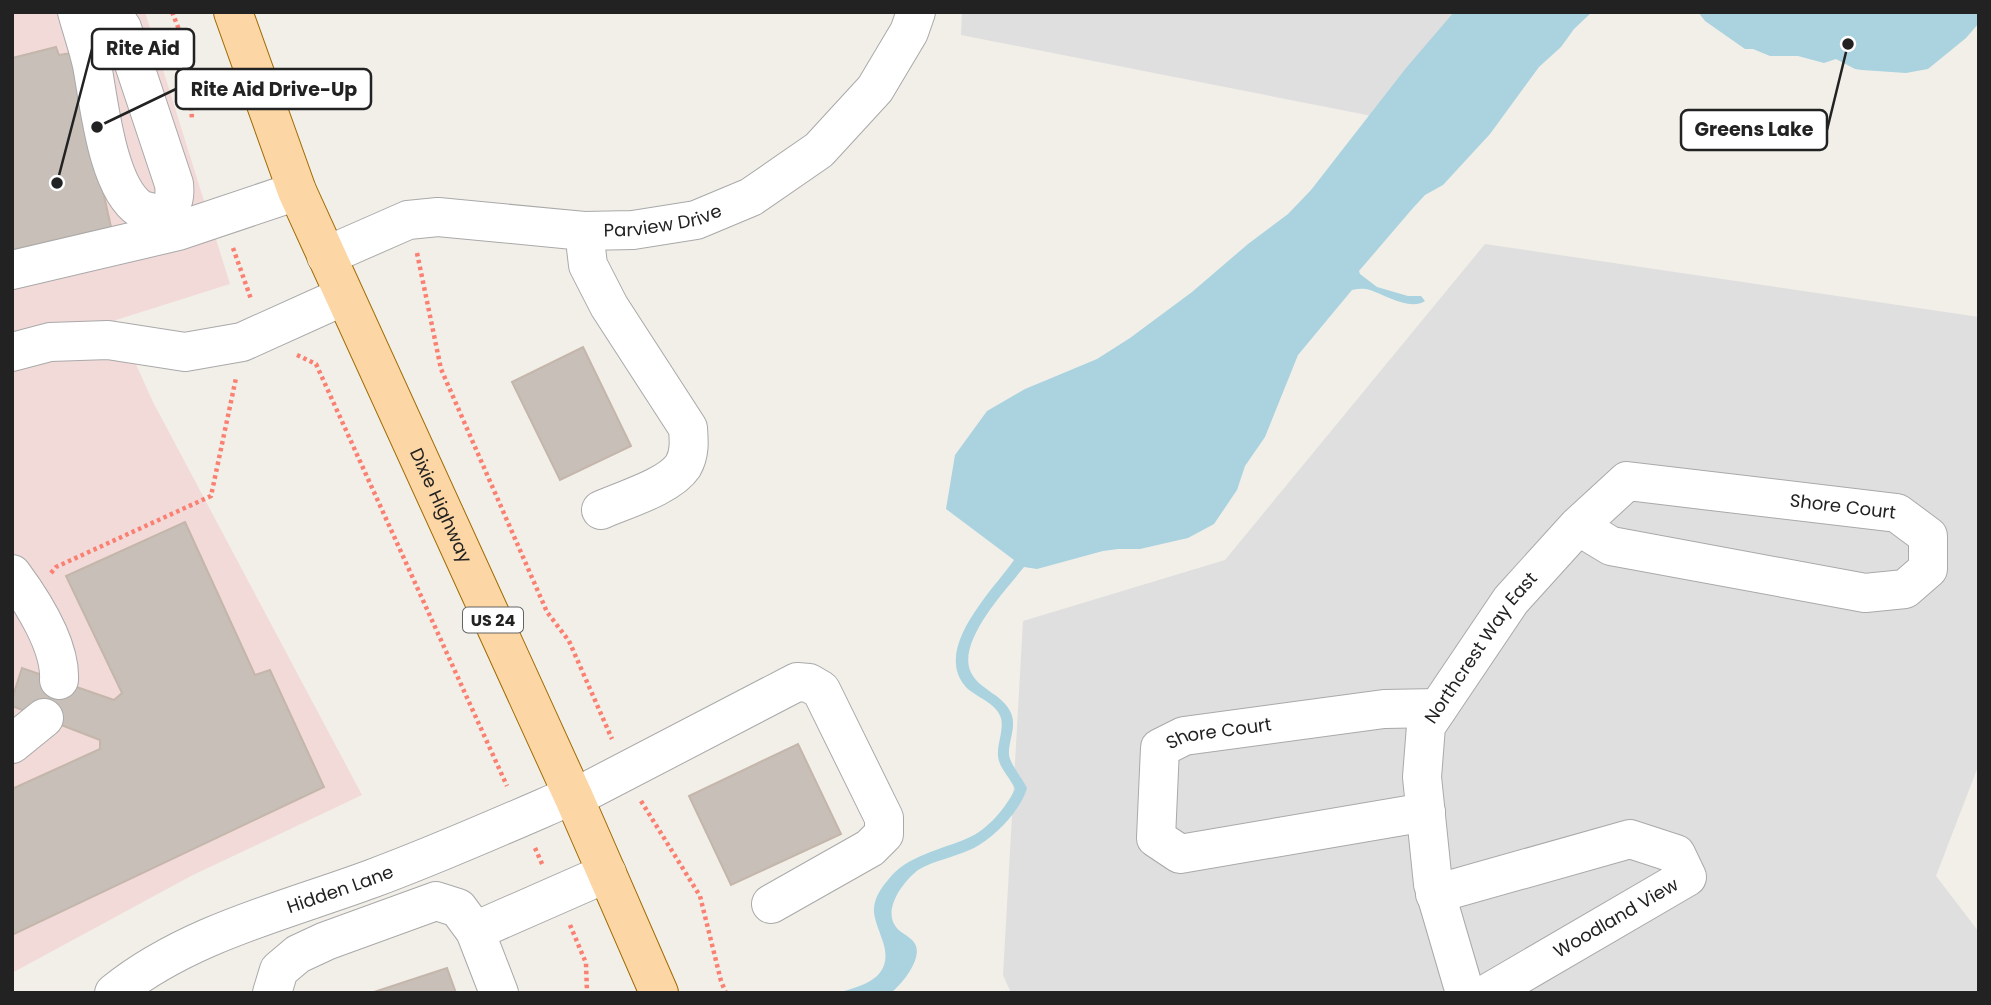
<svg xmlns="http://www.w3.org/2000/svg" width="1991" height="1005" font-family="Poppins,sans-serif">
  <style>
    .residential { fill: #e0dfdf }
    .commercial { fill: #f2dad9 }
    .water { fill: #aad3df }
    .building { fill: #c7bfb8; stroke: #c4b6ab; stroke-width: 2 }
    .lines { fill: none; stroke-linecap: round; stroke-linejoin: round }
    .minor-casing { stroke: #a9a9a9; stroke-width: 40 }
    .major-casing { stroke: #a06b00; stroke-width: 40 }
    .path { stroke: #fa8072; stroke-width: 4.5; stroke-dasharray: 3.5 3.5; stroke-linecap: butt }
    .minor { stroke: #fff; stroke-width: 38 }
    .major { stroke: #fcd6a4; stroke-width: 38 }
    .labels { text-anchor: middle; stroke-width: 7; stroke-linejoin: round; paint-order: stroke }
    .shield { fill: #fff; stroke: #646464; stroke-width: 2 }
    .shield-label { font-size: 16px; font-weight: bold; fill: #222 }
    .street-label { font-size: 18px; fill: #222; stroke: #fff }
    .leader { fill: none; stroke: #222; stroke-width: 2.5 }
    .callout-dot { fill: #222; stroke: #fff; stroke-width: 2.5 }
    .callout { fill: #fff; stroke: #222; stroke-width: 2.5 }
    .callout-label { font-size: 19px; text-anchor: middle; font-weight: bold; fill: #222 }
  </style>
  <rect width="100%" height="100%" fill="#f2efe9"/>
  <!-- residential -->
  <g class="residential">
    <polygon points="962,12 1538,12 1433,128 961,35"/>
    <polygon points="1485,244 1979,317 1979,764 1936,876 1979,932 1979,993 1011,993 1003,975 1023,621 1225,560"/>
  </g>
  <!-- commercial -->
  <polygon class="commercial" points="12,12 145,12 230,284 116,320 153,402 362,795 191,876 12,973"/>
  <!-- water -->
  <g class="water">
    <path d="M 1454,12 L 1592,12 L 1574,29 L 1561,47 L 1539,67 L 1490,134 L 1443,185 L 1425,195 L 1413,208 L 1359,271 L 1360,274 L 1377,287 L 1408,296 L 1421,296 L 1425,301 C 1410,311 1385,295 1370,290 C 1364,288 1358,289 1352,290 L 1298,355 L 1265,437 L 1245,466 L 1237,490 L 1214,524 L 1188,538 L 1140,549 L 1118,549 L 1103,551 L 1037,569 L 1024,567 C 1006,590 952,646 973,676 C 983,691 1003,695 1011,713 C 1017,727 1008,741 1009,755 C 1010,764 1023,779 1027,788 C 1021,810 994,838 974,848 C 956,857 935,860 918,870 C 904,881 882,909 896,927 C 901,934 913,937 916,946 C 921,961 902,984 891,993 L 836,993 C 865,986 896,977 882,939 C 879,930 873,917 874,908 C 875,897 881,888 888,880 C 907,855 941,850 968,838 C 987,830 1006,808 1015,789 C 1010,777 999,768 998,756 C 997,744 1004,730 1001,718 C 996,702 976,698 965,686 C 933,648 993,590 1014,560 L 946,509 L 955,455 L 987,411 L 1025,389 L 1097,359 L 1130,338 L 1192,292 L 1248,244 L 1288,214 L 1311,190 L 1406,68 Z"/>
    <polygon points="1698,12 1979,12 1979,23 1966,38 1928,69 1906,73 1862,70 1855,69 1836,59 1824,63 1798,56 1770,56 1753,49 1745,49 1705,21"/>
  </g>
  <!-- building -->
  <g class="building">
    <polygon points="56,47 59,55 72,53 111,227 12,250 12,58"/>
    <polygon points="583,347 631,446 560,480 512,382"/>
    <polygon points="185,522 255,675 270,670 324,787 12,935 12,789 100,749 100,740 12,706 12,699 22,668 114,700 122,693 66,576"/>
    <polygon points="798,744 841,834 731,885 689,796"/>
    <polygon points="447,968 456,993 371,993"/>
  </g>
  <g class="lines">
    <!-- minor casing -->
    <g class="minor-casing">
      <g id="minor">
        <path d="M 77,12 C 82,30 88,47 92,65 C 99,102 107,187 140,209 C 144,211 151,212 156,214 C 172,208 176,202 174,184 L 122,28 L 111,12"/>
        <path d="M 584,231 L 588,265 L 609,306 L 688,428 C 689,441 690,454 683,466 C 669,487 623,500 601,510"/>
        <path id="s1" d="M 326,256 L 408,220 L 438,217 L 584,231 L 633,230 L 696,220 L 751,197 L 819,150 L 875,89 L 909,32 L 916,12"/>
        <polyline points="12,270 178,231 297,191"/>
        <polyline points="12,352 50,342 108,340 185,352 242,342 344,296"/>
        <path d="M 12,574 C 32,601 61,646 59,680"/>
        <polyline points="12,744 44,718"/>
        <polyline points="574,798 797,682 809,683 821,690 884,818 884,834 870,848 771,904"/>
        <path id="s2" d="M 1426,812 L 1180,854 L 1156,838 L 1160,748 L 1184,736 L 1384,709 L 1438,708"/>
        <polyline points="1435,894 1630,839 1676,854 1687,877 1488,993"/>
        <polyline points="475,931 607,873"/>
        <path id="s3" d="M 114,993 C 187,934 284,911 371,879 C 439,854 506,824 573,795"/>
        <polyline points="272,993 279,970 298,954 326,941 436,901 458,908 475,931 499,993"/>
        <path id="s4" d="M 1465,993 L 1433,884 L 1422,777 L 1426,726 L 1511,600 L 1578,526 L 1627,481 L 1897,513 L 1928,536 L 1928,569 L 1905,589 L 1865,593 L 1611,546 L 1578,526"/>
      </g>
    </g>
    <!-- major casing -->
    <g class="major-casing">
      <g id="major">
        <path id="s5" d="M 233,12 L 297,191 L 574,798 L 659,993"/>
      </g>
    </g>
    <!-- path -->
    <g class="path">
      <polyline points="172,12 188,52 192,120"/>
      <polyline points="233,248 251,299"/>
      <polyline points="417,253 441,369 547,612 569,641 612,739"/>
      <polyline points="297,355 316,364 507,786"/>
      <polyline points="51,573 56,567 211,496 236,378"/>
      <polyline points="641,801 700,896 721,981 726,993"/>
      <polyline points="535,848 543,866"/>
      <polyline points="570,925 586,963 587,993"/>
    </g>
    <!-- minor -->
    <use href="#minor" class="minor"/>
    <!-- major -->
    <use href="#major" class="major"/>
  </g>
  <g class="labels">
    <!-- shield labels -->
    <rect class="shield" x="463" y="607.5" width="60" height="25" rx="5"/>
    <g class="shield-label">
      <text x="493" y="626">US 24</text>
    </g>
    <!-- street labels -->
    <g class="street-label">
      <text dy="6" stroke="none"><textPath href="#s1" startOffset="346">Parview Drive</textPath></text>
      <text dy="6" stroke="none"><textPath href="#s5" startOffset="536">Dixie Highway</textPath></text>
      <text dy="6" stroke="none"><textPath href="#s4" startOffset="808">Shore Court</textPath></text>
      <text dy="6" stroke="none"><textPath href="#s4" startOffset="368">Northcrest Way East</textPath></text>
      <text dy="6" stroke="none"><textPath href="#s2" startOffset="430">Shore Court</textPath></text>
      <text dy="6" stroke="none"><textPath href="#s3" startOffset="250">Hidden Lane</textPath></text>
      <text transform="translate(1616 918) rotate(-30)" y="6">Woodland View</text>
    </g>
  </g>
  <!-- callouts -->
  <path class="leader" d="M57 183L92 49M97 127L176 89M1848 44L1827 130"/>
  <g class="callout-dot">
    <circle cx="57" cy="183" r="7"/>
    <circle cx="97" cy="127" r="7"/>
    <circle cx="1848" cy="44" r="7"/>
  </g>
  <g class="callout">
    <rect x="92" y="29" width="102" height="40" rx="7"/>
    <rect x="176" y="69" width="195" height="40" rx="7"/>
    <rect x="1681" y="110" width="146" height="40" rx="7"/>
  </g>
  <g class="callout-label">
    <text x="143" y="55">Rite Aid</text>
    <text x="274" y="96">Rite Aid Drive-Up</text>
    <text x="1754" y="136">Greens Lake</text>
  </g>
  <!-- border -->
  <rect width="1991" height="1005" fill="none" stroke="#222222" stroke-width="28"/>
</svg>
